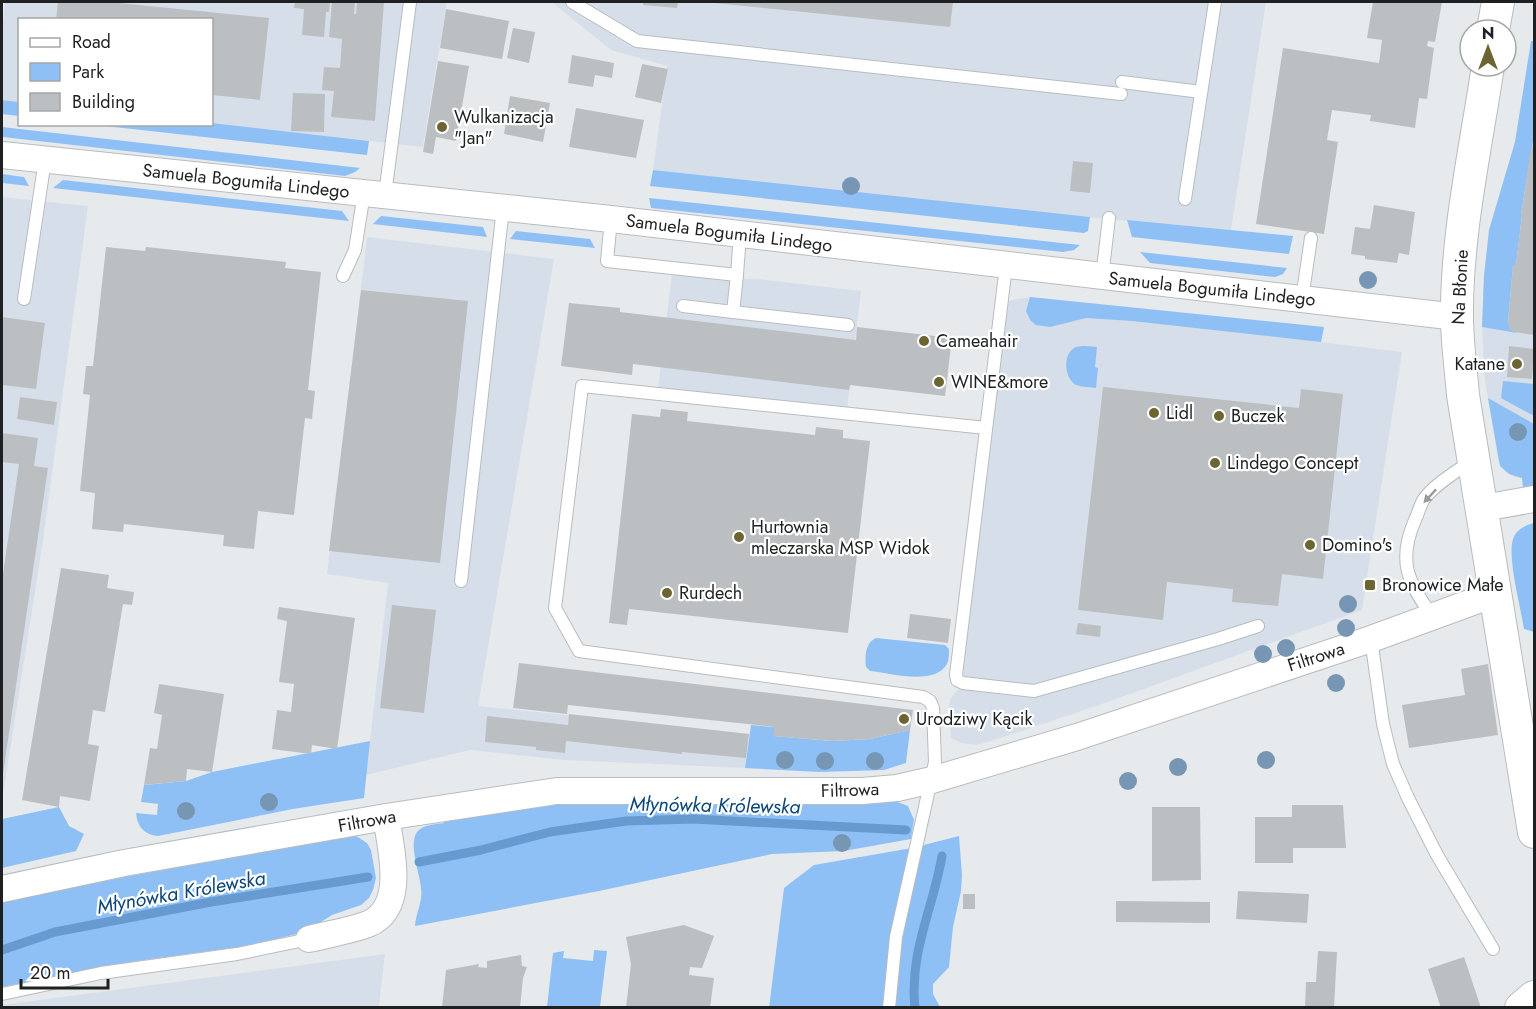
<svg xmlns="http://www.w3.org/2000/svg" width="1536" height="1009" font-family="Jost,sans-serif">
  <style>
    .built { fill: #d6dfe9 }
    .green { fill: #8ec0f5 }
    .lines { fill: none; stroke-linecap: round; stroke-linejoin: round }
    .stream { stroke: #669ad0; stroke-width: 9 }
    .building { fill: #bcbfc2 }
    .service-casing { stroke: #b9bcbf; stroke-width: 14 }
    .minor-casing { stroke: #b9bcbf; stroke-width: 28 }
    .tertiary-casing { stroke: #b9bcbf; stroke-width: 34 }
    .service { stroke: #fff; stroke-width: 12 }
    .minor { stroke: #fff; stroke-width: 26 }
    .tertiary { stroke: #fff; stroke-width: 32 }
    .tree { fill: #7796b4 }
    .oneway { fill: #9a9b9b }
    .poi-dot { fill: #6c6431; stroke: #fff; stroke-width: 2 }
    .labels { text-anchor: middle; stroke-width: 4.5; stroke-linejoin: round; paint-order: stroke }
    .poi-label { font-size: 18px; fill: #1f2021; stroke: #fff; text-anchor: start }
    .street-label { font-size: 18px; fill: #1f2021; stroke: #fff }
    .water-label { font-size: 20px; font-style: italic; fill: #0d4779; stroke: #fff }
  </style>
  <rect width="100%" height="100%" fill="#e7eaed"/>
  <!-- built -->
  <g class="built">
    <polygon points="5,2 447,2 423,147 212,123 212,20 20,20 19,102 2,100 2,34"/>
    <polygon points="534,2 1266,2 1231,230 978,207 653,170 667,66 611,50 553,3"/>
    <polygon points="1534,63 1534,486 1523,488 1522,478 1514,477 1504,470 1498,460 1484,374 1482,327 1484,276 1489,230 1515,142 1520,114"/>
    <polygon points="2,197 88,206 43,541 2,801"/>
    <polygon points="367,237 554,259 478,706 749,734 745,768 564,760 470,750 366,775 388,583 327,574"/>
    <polygon points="672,273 723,278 758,279 861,291 847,410 658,388"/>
    <polygon points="1030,297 1324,327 1321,342 1402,352 1362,610 1108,702 991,741 977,745 961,743 951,738 949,708 950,699 960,687 1007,301"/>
    <polygon points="385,954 379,1007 2,1007 2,1005"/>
  </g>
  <!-- green -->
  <g class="green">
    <polygon points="1531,41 1534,41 1534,135 1521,214 1522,215 1516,265 1513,266 1508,321 1510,329 1517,333 1482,327 1484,276 1489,230 1515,142"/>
    <polygon points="2,100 19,102 19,116 2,114"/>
    <polygon points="212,123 369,141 367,155 96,125"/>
    <polygon points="2,127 360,168 355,172 345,176 3,137"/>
    <polygon points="653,170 1090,217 1088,231 1084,233 650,186"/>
    <polygon points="2,174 24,177 29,186 2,183"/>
    <polygon points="63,180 342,211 349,221 53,188"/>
    <polygon points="649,198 1080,245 1074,250 1063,252 651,208"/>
    <polygon points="381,216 483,227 487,237 373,224"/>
    <polygon points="1127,220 1293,236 1289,254 1132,237"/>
    <polygon points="516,231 590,239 595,248 510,239"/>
    <polygon points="1140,252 1287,268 1283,274 1275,277 1150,263"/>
    <polygon points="1030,297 1324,327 1321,342 1132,321 1086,318 1050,327 1036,325 1030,320 1026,311"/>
    <path d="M 1086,346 L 1097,347 L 1095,367 L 1098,368 L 1096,388 C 1090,387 1082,387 1076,385 C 1064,378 1062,353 1076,347 C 1079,346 1083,346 1086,346 Z"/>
    <polygon points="1503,381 1534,384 1534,416 1501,398"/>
    <polygon points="1488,398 1534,424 1534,486 1523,488 1522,478 1509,474 1500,466"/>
    <path d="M 1534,523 L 1534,632 L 1524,629 C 1521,608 1507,558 1513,539 C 1516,530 1525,525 1534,523 Z"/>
    <path d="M 876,638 L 945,645 L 949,649 C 949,654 949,660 947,664 C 935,686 890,673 870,671 L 866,667 C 865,656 865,643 876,638 Z"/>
    <polygon points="751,725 775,727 774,736 832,741 870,739 910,730 906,763 884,770 819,772 745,768"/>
    <path d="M 370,741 L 364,798 L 293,809 L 158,836 C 144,835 137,826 136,813 L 157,815 L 158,804 L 141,802 L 144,785 L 186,781 L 212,772 Z"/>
    <path d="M 895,801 L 908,806 L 914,820 L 911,839 L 844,851 L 772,854 L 599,891 L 415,926 C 416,912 423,902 421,888 C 420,874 408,844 417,832 C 422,825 436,824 444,823 L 444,814 L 558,802 Z"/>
    <polygon points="59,807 69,826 84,834 76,851 2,868 2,819"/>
    <polygon points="353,834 367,843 371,850 376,878 373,890 369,898 361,905 332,915 305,932 247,946 137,961 2,987 2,900"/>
    <polygon points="959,836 962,875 961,891 953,927 949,967 933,984 933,994 940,1007 769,1008 784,888 814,865 912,848"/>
    <polygon points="594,950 607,951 600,1007 547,1007 553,953 564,951 563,958 593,961"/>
  </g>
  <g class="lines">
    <!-- stream -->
    <g class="stream">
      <polyline points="419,862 481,850 550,832 626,821 693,819 906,830"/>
      <polyline points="2,950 55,932 211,902 368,877"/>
      <path d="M 915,1008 C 909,952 933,909 942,856"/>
    </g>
  </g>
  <!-- building -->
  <g class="building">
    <polygon points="58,2 109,2 269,18 260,100 212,95 212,20 56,20"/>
    <polygon points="295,2 330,2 329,12 326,12 324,37 302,35 304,9 294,8"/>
    <polygon points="332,2 355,2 354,14 356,14 357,2 384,2 375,121 331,117 334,91 322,90 324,67 340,68 342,39 329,37"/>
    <polygon points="643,2 678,2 677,8 643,5"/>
    <polygon points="715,2 953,2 950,27 715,3"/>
    <polygon points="1373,2 1388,3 1389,2 1442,2 1435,42 1428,41 1427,46 1434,48 1427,99 1419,98 1415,128 1370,121 1371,115 1332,110 1327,140 1338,142 1324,234 1256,224 1283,48 1379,63 1382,40 1367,38"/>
    <polygon points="446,9 509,21 502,59 440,48"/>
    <polygon points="513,28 535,32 529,63 507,58"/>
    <polygon points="572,55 614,63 612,78 595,75 593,87 568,83"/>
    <polygon points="438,61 469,66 456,141 436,137 433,154 423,152"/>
    <polygon points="642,64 668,69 661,103 635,97"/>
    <polygon points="293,93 325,94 324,132 291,131"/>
    <polygon points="510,96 550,103 543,142 504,134"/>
    <polygon points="576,108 644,120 636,158 569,147"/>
    <polygon points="1533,144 1534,144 1534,335 1515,332 1510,329 1508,323 1513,265 1516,265 1522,215 1521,215 1531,149 1532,149"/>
    <polygon points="1073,161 1093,163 1090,193 1070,191"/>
    <polygon points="1374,205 1415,212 1409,255 1399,253 1397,263 1365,259 1365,256 1351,254 1355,227 1370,229"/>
    <polygon points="106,247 145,251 146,247 286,262 285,268 321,272 308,390 315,391 312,419 305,418 294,515 258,511 254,549 223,546 224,535 124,524 123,532 92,529 95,493 80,491 90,395 83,394 86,366 93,366"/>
    <polygon points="361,290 468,301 440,563 329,551"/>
    <polygon points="569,303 620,308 620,312 856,340 857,327 952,338 945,396 850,385 849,390 633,364 632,375 561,366"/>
    <polygon points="2,317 45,323 36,389 2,385"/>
    <polygon points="1509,346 1534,349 1532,379 1507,377"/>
    <polygon points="1103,387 1299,408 1301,389 1343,394 1323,579 1282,574 1278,606 1232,602 1233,589 1167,582 1163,620 1078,610"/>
    <polygon points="20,397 57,402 54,425 17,419"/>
    <polygon points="661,409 688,412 687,421 815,435 816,427 843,430 843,438 870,441 848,633 629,609 627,625 609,623 632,414 660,417"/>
    <polygon points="2,433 38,438 34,466 48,468 3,774 2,581 19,464 2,462"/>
    <polygon points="61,568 109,575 107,588 134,592 132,605 123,604 105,712 93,710 88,744 99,746 90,801 60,796 59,807 22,800"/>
    <polygon points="392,605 436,610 424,713 380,708"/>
    <polygon points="279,607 355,618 337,749 312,745 311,754 272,749 277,710 291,712 294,684 279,682 287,621 277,619"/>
    <polygon points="910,614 951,619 948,643 907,638"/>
    <polygon points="1078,623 1101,626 1100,637 1076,634"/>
    <polygon points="519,663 913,710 910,730 870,739 832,741 773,736 775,727 568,705 567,714 513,708"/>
    <polygon points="1488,664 1498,735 1409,748 1402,705 1465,695 1461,669"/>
    <polygon points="159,684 224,694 212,772 187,769 186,781 144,785 150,748 157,749 162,715 154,713"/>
    <polygon points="569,714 749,734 746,758 682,752 682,754 566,741 565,753 536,750 536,747 485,742 487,716 568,725"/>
    <polygon points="1292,805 1343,805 1346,848 1293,848 1293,863 1255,863 1255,817 1292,817"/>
    <polygon points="1152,807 1200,807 1201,880 1152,881"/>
    <polygon points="1238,891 1309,894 1307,923 1236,919"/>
    <rect x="963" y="894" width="12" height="15"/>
    <polygon points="1116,901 1210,902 1210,923 1116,922"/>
    <polygon points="684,925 714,936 702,968 690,967 689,975 714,978 710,1008 626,1008 631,964 626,937"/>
    <polygon points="1318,951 1337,952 1334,1008 1305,1008 1306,982 1316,982"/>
    <polygon points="521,955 522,966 527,967 523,978 520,1008 442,1008 446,970 479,964 478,967 487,968 487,961"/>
    <polygon points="1464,957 1481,1008 1441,1008 1428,969"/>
  </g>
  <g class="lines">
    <!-- service casing -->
    <g class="service-casing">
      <g id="service">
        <polyline points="572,2 637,41 1121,94"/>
        <polyline points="1122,82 1201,92"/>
        <polyline points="385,195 410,2"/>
        <polyline points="1185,199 1215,2"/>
        <polyline points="611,219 607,261 737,275 740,234"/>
        <polyline points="1006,266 956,675 957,680 963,683 1034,691 1218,639 1258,626"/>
        <polyline points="737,275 733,312 848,325"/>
        <polyline points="343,276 355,250 364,193"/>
        <polyline points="1102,277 1109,218"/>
        <polyline points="24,299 45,160"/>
        <polyline points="1302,299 1311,238"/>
        <polyline points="683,306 733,312"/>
        <polyline points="461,581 503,208"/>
        <path d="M 1433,617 C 1408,583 1397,561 1415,520 C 1418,514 1420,505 1424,499 C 1435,484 1456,472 1471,461"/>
        <polyline points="1371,639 1383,724 1393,764 1408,798 1437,855 1493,949"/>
        <polyline points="2,994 101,973 237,954 309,939"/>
        <polyline points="889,1008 896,937 935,762 933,708 930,701 923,697 579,651 555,608 582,386 986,428"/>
      </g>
    </g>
    <!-- minor casing -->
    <g class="minor-casing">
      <g id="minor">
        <polyline points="2,155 611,219 1457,317"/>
        <polyline points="1483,508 1534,499"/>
        <polyline points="2,889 124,863 386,817 557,791 862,791 897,788 932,780 1077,737 1371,639 1497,593"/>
        <path d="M 309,939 C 328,934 350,931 368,924 C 407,908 391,849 386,817"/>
      </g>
    </g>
    <!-- tertiary casing -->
    <g class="tertiary-casing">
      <g id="tertiary">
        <polyline points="1493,30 1498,2"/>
        <path d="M 1488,66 C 1476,146 1456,237 1457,317 C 1457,343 1461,369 1463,395 L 1534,832"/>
        <polyline points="1521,1008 1534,997"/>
      </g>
    </g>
    <!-- service -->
    <use href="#service" class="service"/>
    <!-- minor -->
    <use href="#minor" class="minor"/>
    <!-- tertiary -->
    <use href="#tertiary" class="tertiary"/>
  </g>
  <!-- trees -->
  <g class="tree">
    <circle cx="851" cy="186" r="9"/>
    <circle cx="1368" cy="280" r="9"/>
    <circle cx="1518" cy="432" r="9"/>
    <circle cx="1348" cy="604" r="9"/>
    <circle cx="1346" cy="628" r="9"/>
    <circle cx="1286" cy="648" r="9"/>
    <circle cx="1263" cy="654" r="9"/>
    <circle cx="1336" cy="683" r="9"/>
    <circle cx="785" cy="760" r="9"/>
    <circle cx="1266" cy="760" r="9"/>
    <circle cx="825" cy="761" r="9"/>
    <circle cx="875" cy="761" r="9"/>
    <circle cx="1178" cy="767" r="9"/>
    <circle cx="1128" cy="781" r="9"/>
    <circle cx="269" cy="802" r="9"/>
    <circle cx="186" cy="811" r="9"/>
    <circle cx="842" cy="843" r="9"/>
  </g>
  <!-- one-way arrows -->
  <defs><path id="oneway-solid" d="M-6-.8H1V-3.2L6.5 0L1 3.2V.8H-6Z" transform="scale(1.5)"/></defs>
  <use class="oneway" href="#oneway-solid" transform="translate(1430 496) rotate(133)"/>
  <!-- markers -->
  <g class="poi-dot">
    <circle cx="442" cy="127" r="6"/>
    <circle cx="924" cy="341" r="6"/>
    <circle cx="1517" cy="364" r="6"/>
    <circle cx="939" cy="382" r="6"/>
    <circle cx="1154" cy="413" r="6"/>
    <circle cx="1219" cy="416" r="6"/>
    <circle cx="1215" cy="463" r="6"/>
    <circle cx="739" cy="537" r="6"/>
    <circle cx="1310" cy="545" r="6"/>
    <rect x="1364" y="579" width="12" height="12" rx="3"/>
    <circle cx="667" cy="593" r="6"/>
    <circle cx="904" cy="719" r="6"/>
  </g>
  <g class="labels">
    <!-- poi labels -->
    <g class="poi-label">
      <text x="454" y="123">Wulkanizacja<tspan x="454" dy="21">"Jan"</tspan></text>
      <text x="936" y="347">Cameahair</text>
      <text x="1505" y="370" text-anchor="end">Katane</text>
      <text x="951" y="388">WINE&amp;more</text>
      <text x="1166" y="419">Lidl</text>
      <text x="1231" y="422">Buczek</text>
      <text x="1227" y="469">Lindego Concept</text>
      <text x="751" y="533">Hurtownia<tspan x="751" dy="21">mleczarska MSP Widok</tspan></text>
      <text x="1322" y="551">Domino's</text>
      <text x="1382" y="591">Bronowice Małe</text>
      <text x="679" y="599">Rurdech</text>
      <text x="916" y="725">Urodziwy Kącik</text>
    </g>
    <!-- street labels -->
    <g class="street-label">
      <text transform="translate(246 181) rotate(6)" y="6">Samuela Bogumiła Lindego</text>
      <text transform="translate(729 233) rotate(7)" y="6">Samuela Bogumiła Lindego</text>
      <text transform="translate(1460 287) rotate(-87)" y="6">Na Błonie</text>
      <text transform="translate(1212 289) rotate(6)" y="6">Samuela Bogumiła Lindego</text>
      <text transform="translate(1316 657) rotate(-18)" y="6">Filtrowa</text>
      <text transform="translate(850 790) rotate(-2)" y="6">Filtrowa</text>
      <text transform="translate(367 821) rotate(-10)" y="6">Filtrowa</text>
    </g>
    <!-- water labels -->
    <g class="water-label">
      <text transform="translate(715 805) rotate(1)" y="7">Młynówka Królewska</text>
      <text transform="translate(181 892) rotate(-10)" y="7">Młynówka Królewska</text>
    </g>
  </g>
  <!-- border -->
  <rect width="1536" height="1009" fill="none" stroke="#1f2021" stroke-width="6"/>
  <!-- legend -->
  <rect x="18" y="18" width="195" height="108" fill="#ffffff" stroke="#a5a6a6" stroke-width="1.5"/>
  <rect x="30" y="38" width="30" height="9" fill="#ffffff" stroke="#a5a6a6" stroke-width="1.5"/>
  <text x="72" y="48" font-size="18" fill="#1f2021">Road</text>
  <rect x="30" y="63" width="30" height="18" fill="#8ec0f5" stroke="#a5a6a6" stroke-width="1.5"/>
  <text x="72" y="78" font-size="18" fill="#1f2021">Park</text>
  <rect x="30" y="93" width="30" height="18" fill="#bcbfc2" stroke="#a5a6a6" stroke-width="1.5"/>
  <text x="72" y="108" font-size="18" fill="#1f2021">Building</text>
  <!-- north arrow -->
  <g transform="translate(1488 48)"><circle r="28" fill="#ffffff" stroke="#a5a6a6" stroke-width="1.5"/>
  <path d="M0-4.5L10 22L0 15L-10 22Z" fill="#6c6431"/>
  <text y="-9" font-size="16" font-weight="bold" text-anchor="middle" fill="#1f2021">N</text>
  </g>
  <!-- scale -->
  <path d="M21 979v9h87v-9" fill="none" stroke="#1f2021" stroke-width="3"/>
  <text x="30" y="979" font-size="18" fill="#1f2021" stroke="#ffffff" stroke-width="4.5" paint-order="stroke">20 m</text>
</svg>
